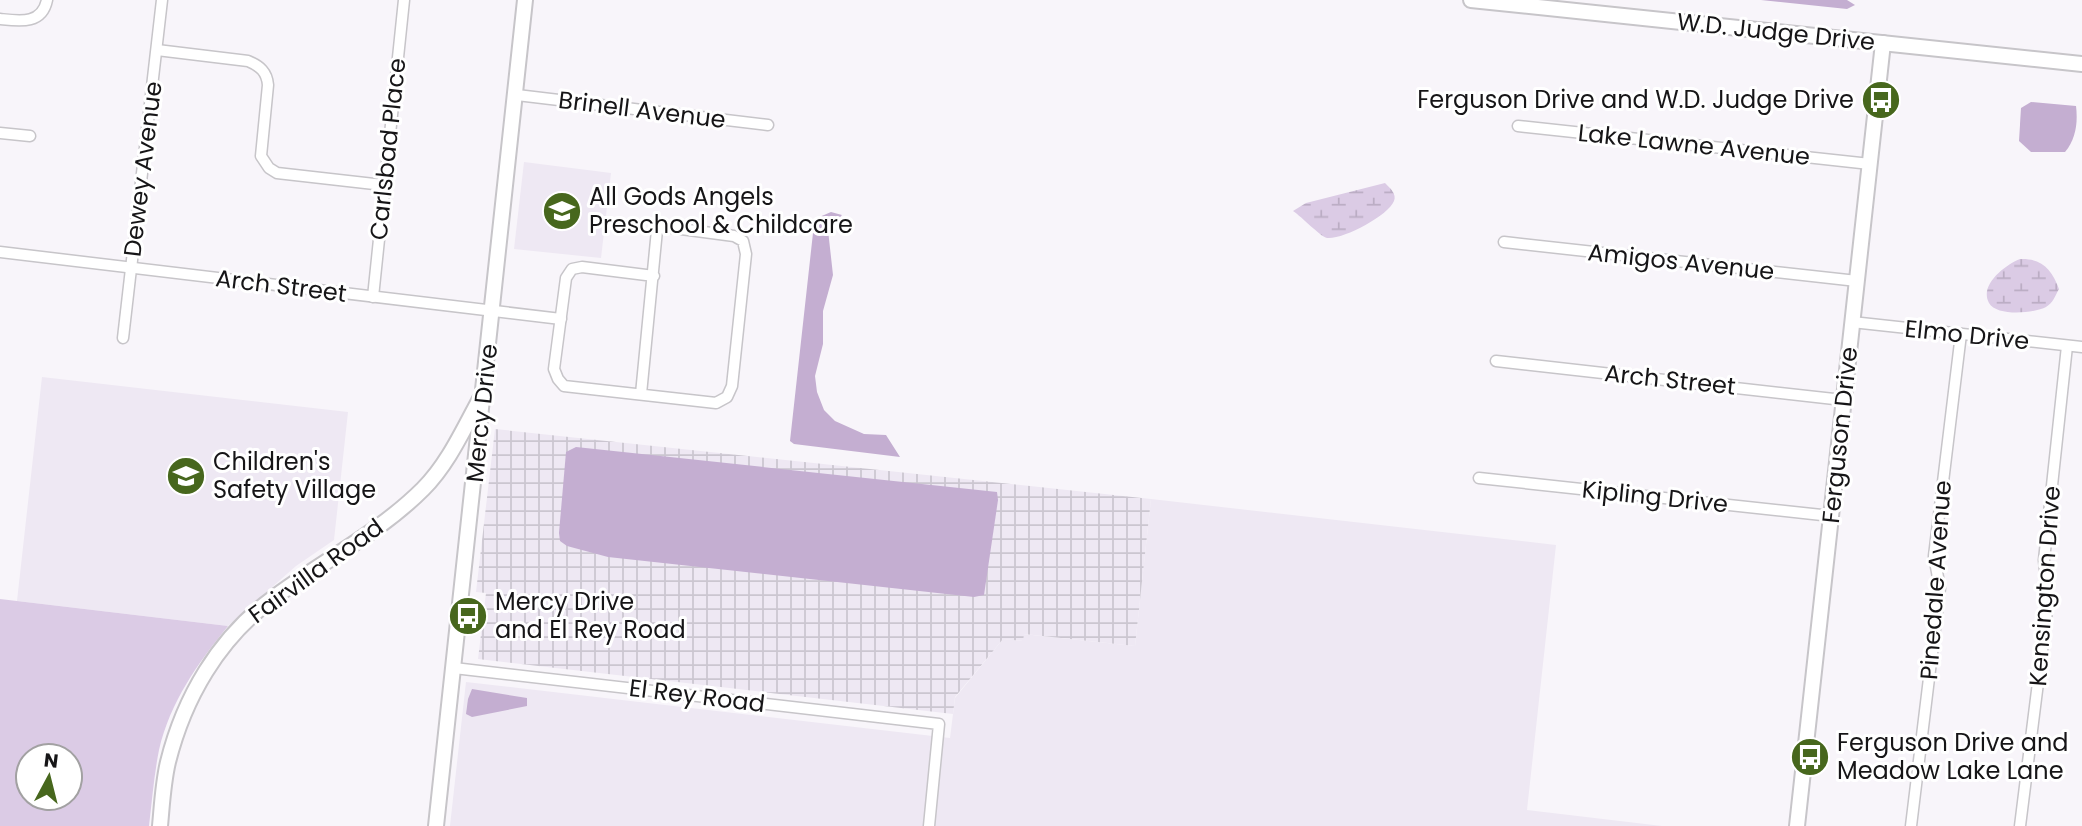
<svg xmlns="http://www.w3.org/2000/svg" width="2082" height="826" font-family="Poppins,sans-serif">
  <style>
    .built { fill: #eee8f3 }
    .industrial { fill: url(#industrial-grid) }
    .wetland { fill: url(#wetland-marsh) }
    .green { fill: #dbcbe5; fill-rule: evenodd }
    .water { fill: #c4aed1 }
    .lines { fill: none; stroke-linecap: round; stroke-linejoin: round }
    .street-casing { stroke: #c7c5c9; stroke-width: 13 }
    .secondary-casing { stroke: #c7c5c9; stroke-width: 18 }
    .street { stroke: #fff; stroke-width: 10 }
    .secondary { stroke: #fff; stroke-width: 14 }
    .labels { text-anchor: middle; stroke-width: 6; stroke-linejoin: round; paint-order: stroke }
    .street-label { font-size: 24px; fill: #161517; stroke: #fff }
    .poi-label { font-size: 24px; fill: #161517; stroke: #fff; text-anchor: start }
  </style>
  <defs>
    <pattern id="industrial-grid" width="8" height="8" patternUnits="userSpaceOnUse" patternTransform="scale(1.75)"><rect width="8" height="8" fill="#eee8f3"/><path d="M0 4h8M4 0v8" fill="none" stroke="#cbc6d0"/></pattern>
    <pattern id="wetland-marsh" width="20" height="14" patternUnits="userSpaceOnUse" patternTransform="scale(1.75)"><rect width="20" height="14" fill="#dbcbe5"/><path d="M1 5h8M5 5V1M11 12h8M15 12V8" fill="none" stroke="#bbadc4"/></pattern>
  </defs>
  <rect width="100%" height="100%" fill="#f8f5fa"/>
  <!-- built -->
  <g class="built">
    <polygon points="524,162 611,173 601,258 514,249"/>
    <polygon points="42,377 348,412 334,540 296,566 228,626 17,601"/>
    <polygon points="1151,499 1556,545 1527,810 1662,826 450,826 466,682 950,738 955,698 1003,639 1022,641 1023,634 1135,646"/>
  </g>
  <!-- industrial -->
  <polygon class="industrial" points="495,429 1151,499 1135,646 1024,634 1023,641 1003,639 955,697 953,714 478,659 486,593 476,592"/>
  <!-- wetland -->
  <g class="wetland">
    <path d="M 1385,183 C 1390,188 1397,194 1394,201 C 1388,216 1342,240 1327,238 C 1321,237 1302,217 1293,211 L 1306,203 Z"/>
    <path d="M 2020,259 C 2042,258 2052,270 2059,289 C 2055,296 2053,303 2046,307 C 2035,313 1997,317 1989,303 C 1979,285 2005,265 2020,259 Z"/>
  </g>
  <!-- green -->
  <path class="green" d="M 0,599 L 228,626 C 198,663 170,702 159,750 C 154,775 152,801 149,826 L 0,826 ZM 70,756 L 70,798 L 28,798 L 28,756 Z"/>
  <!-- water -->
  <g class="water">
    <polygon points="1761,0 1847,0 1855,5 1847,9"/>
    <path d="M 2031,102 L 2076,106 C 2078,122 2076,139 2065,152 L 2031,152 L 2019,141 L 2021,108 Z"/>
    <polygon points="831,212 842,215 828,230 833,275 823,311 823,344 815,376 817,392 824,410 835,421 864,434 886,435 900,457 794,444 790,441 814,224 817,218"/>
    <polygon points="576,447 997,492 998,500 984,595 974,597 608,557 567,546 560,541 559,533 566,452"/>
    <polygon points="472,689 527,698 527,706 472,717 466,714 468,699"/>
  </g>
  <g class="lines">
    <!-- street casing -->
    <g class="street-casing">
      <g id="street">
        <path d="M 0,19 C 19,21 42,25 47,0"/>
        <path d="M 157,50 L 248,61 C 260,66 267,72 268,85 L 261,156 L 269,168 L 277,173 L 383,185"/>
        <polyline points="517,95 768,125"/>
        <polyline points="1518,126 1870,164"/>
        <polyline points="0,133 30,136"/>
        <polyline points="1504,242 1857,281"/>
        <polyline points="0,252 561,319"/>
        <polyline points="373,297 404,0"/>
        <polyline points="1852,322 2082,347"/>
        <polyline points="123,338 162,0"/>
        <polyline points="1496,361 1843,400"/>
        <polyline points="641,394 657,230 666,227 734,236 743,241 746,254 732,386 727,397 716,403 564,386 558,379 554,369 566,278 572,269 582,267 654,276"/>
        <polyline points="1479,478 1831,516"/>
        <polyline points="454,668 939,724 929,826"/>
        <polyline points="1911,826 1940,588 1934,556 1961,334"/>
        <polyline points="2020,826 2048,603 2044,560 2067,346"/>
      </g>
    </g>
    <!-- secondary casing -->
    <g class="secondary-casing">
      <g id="secondary">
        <polyline points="1471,0 2082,64"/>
        <path d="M 160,826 C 162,805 163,783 168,762 C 184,698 218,639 272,599 C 321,562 379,533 423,489 C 448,464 463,430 480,399"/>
        <polyline points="436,826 525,0"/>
        <polyline points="1797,826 1883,43"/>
      </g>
    </g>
    <!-- street -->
    <use href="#street" class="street"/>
    <!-- secondary -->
    <use href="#secondary" class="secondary"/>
  </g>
  <!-- icons -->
  <defs>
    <g id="bus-disc" transform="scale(2.0125)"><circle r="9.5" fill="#47671d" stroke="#fff"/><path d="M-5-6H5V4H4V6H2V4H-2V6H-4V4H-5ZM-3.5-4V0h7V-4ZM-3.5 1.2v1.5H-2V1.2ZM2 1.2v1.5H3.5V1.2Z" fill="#fff"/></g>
    <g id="school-disc" transform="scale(2.0125)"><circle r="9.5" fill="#47671d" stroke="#fff"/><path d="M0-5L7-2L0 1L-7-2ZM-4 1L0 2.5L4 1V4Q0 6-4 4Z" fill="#fff"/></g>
  </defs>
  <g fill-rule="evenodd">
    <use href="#bus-disc" x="1881" y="100"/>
    <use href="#school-disc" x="562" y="211"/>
    <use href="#school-disc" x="186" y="476"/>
    <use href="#bus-disc" x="468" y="616"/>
    <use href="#bus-disc" x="1810" y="757"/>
  </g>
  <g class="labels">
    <!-- street labels -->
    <g class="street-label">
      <text transform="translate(1776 32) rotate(6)" y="8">W.D. Judge Drive</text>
      <text transform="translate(642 110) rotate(7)" y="8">Brinell Avenue</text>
      <text transform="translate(1694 145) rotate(6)" y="8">Lake Lawne Avenue</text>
      <text transform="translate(388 149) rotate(-84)" y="8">Carlsbad Place</text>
      <text transform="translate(143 169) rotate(-83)" y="8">Dewey Avenue</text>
      <text transform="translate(1681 262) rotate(6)" y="8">Amigos Avenue</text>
      <text transform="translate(281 286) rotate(7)" y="8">Arch Street</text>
      <text transform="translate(1967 335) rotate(6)" y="8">Elmo Drive</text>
      <text transform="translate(1670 380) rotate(6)" y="8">Arch Street</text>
      <text transform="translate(482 413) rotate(-84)" y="8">Mercy Drive</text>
      <text transform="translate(1840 435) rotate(-84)" y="8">Ferguson Drive</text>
      <text transform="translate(1655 497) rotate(6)" y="8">Kipling Drive</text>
      <text transform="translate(316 571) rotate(-36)" y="8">Fairvilla Road</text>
      <text transform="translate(1936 580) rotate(-86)" y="8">Pinedale Avenue</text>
      <text transform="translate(2045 586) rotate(-86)" y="8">Kensington Drive</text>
      <text transform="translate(697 696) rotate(7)" y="8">El Rey Road</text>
    </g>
    <!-- poi labels -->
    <g class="poi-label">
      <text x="1854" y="108" text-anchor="end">Ferguson Drive and W.D. Judge Drive</text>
      <text x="589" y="205">All Gods Angels<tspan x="589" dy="28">Preschool &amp; Childcare</tspan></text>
      <text x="213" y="470">Children's<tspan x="213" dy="28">Safety Village</tspan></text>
      <text x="495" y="610">Mercy Drive<tspan x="495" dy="28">and El Rey Road</tspan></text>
      <text x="1837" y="751">Ferguson Drive and<tspan x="1837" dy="28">Meadow Lake Lane</tspan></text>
    </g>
  </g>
  <!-- north arrow -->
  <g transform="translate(49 777) rotate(7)"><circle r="33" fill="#ffffff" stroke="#a2a1a2" stroke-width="2"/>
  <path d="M0-5L12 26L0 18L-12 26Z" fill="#47671d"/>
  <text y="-10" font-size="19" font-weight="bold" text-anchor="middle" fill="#161517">N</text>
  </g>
</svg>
